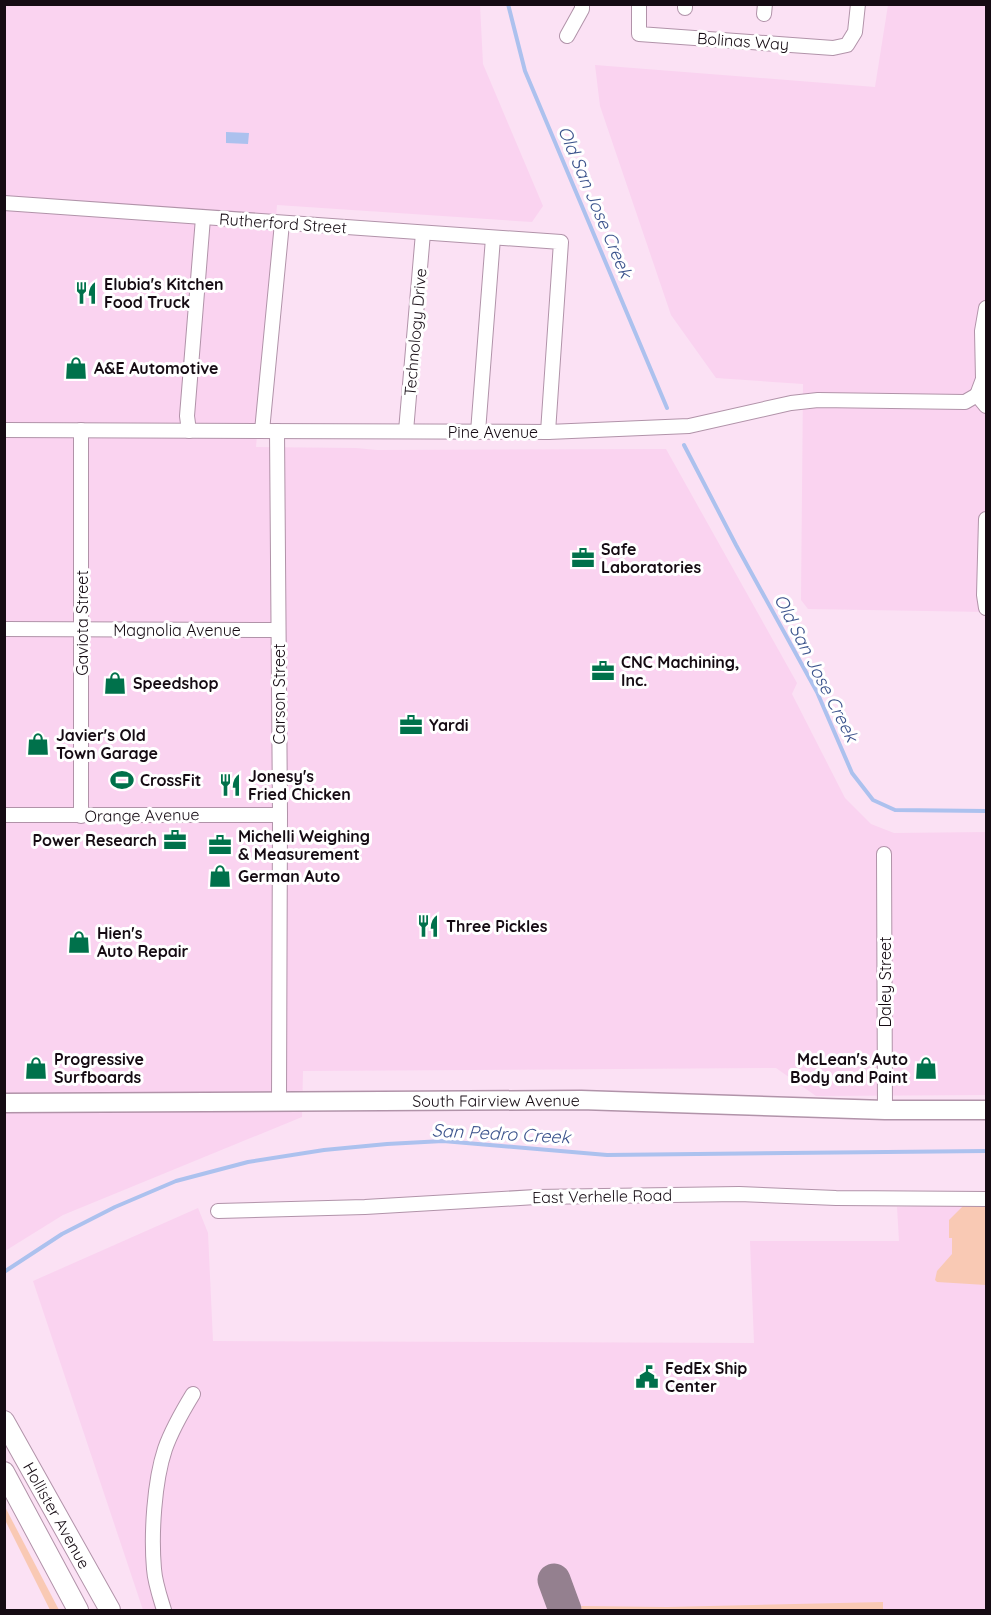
<svg xmlns="http://www.w3.org/2000/svg" width="991" height="1615" font-family="Quicksand,sans-serif">
  <style>
    .built { fill: #fad3f0 }
    .green { fill: #f9c9b4 }
    .water { fill: #acc1ee }
    .lines { fill: none; stroke-linecap: round; stroke-linejoin: round }
    .stream { stroke: #acc1ee; stroke-width: 4 }
    .taxiway { stroke: #94808f; stroke-width: 33 }
    .minor-casing { stroke: #b193a9; stroke-width: 16 }
    .tertiary-casing { stroke: #b193a9; stroke-width: 21 }
    .secondary-casing { stroke: #b193a9; stroke-width: 22 }
    .minor { stroke: #fff; stroke-width: 14 }
    .tertiary { stroke: #fff; stroke-width: 18 }
    .secondary { stroke: #fff; stroke-width: 20 }
    .labels { text-anchor: middle; stroke-width: 6; stroke-linejoin: round; paint-order: stroke }
    .street-label { font-size: 16px; fill: #150b13; stroke: #fff }
    .poi-label { font-size: 16px; font-weight: bold; fill: #150b13; stroke: #fff; text-anchor: start }
    .water-label { font-size: 18px; font-style: italic; fill: #3b538c; stroke: #fff }
  </style>
  <rect width="100%" height="100%" fill="#fbe1f4"/>
  <!-- built -->
  <g class="built">
    <polygon points="5,5 480,5 483,64 543,206 532,222 277,205 256,447 356,448 377,450 666,449 797,683 792,694 845,798 871,824 894,833 986,832 986,1095 816,1096 776,1068 303,1071 302,1117 63,1215 5,1251"/>
    <polygon points="888,5 986,5 986,612 808,609 801,600 803,384 716,378 671,315 600,106 595,65 875,87"/>
    <polygon points="986,1205 986,1610 143,1610 33,1281 198,1208 208,1233 213,1341 754,1343 750,1241 899,1241 897,1207"/>
  </g>
  <!-- green -->
  <g class="green">
    <polygon points="964,1205 986,1205 986,1285 937,1282 935,1280 937,1271 952,1254 952,1238 949,1238 949,1220"/>
    <polygon points="4,1505 59,1610 50,1610 5,1520"/>
    <polygon points="883,1602 883,1610 582,1610 581,1606 667,1607"/>
  </g>
  <!-- water -->
  <polygon class="water" points="226,132 249,133 248,144 226,143"/>
  <g class="lines">
    <!-- stream -->
    <g class="stream">
      <polyline points="508,4 525,71 667,408"/>
      <polyline points="684,445 736,545 817,692 852,773 873,800 895,810 986,811"/>
      <polyline points="4,1272 62,1234 115,1207 176,1181 248,1162 324,1150 387,1144 443,1141 607,1155 986,1151"/>
    </g>
    <!-- taxiway -->
    <polyline class="taxiway" points="554,1580 565,1610"/>
    <!-- minor casing -->
    <g class="minor-casing">
      <g id="minor">
        <polyline points="639,4 639,34 833,48 847,45 855,32 858,4"/>
        <polyline points="685,8 685,4"/>
        <polyline points="764,14 765,4"/>
        <polyline points="567,36 582,9 582,4"/>
        <polyline points="4,203 561,242 548,432"/>
        <polyline points="986,308 982,331 983,379 977,395 986,406"/>
        <polyline points="4,430 548,432 689,426 791,403 818,400 965,402 977,395"/>
        <polyline points="189,431 187,416 203,218"/>
        <polyline points="262,431 282,223"/>
        <polyline points="277,431 280,815 279,1102"/>
        <polyline points="406,431 423,233"/>
        <polyline points="478,432 493,238"/>
        <polyline points="986,519 984,595 986,608"/>
        <polyline points="4,629 278,630"/>
        <polyline points="4,815 280,815"/>
        <polyline points="81,816 81,430"/>
        <polyline points="884,854 885,1110"/>
        <polyline points="218,1211 365,1207 536,1197 739,1194 836,1198 986,1199"/>
        <path d="M 164,1610 C 160,1597 155,1583 154,1569 C 151,1535 154,1482 165,1449 C 172,1429 182,1412 193,1394"/>
      </g>
    </g>
    <!-- tertiary casing -->
    <g class="tertiary-casing">
      <g id="tertiary">
        <path id="s1" d="M 4,1103 L 581,1100 L 885,1110 L 986,1110"/>
      </g>
    </g>
    <!-- secondary casing -->
    <g class="secondary-casing">
      <g id="secondary">
        <path id="s2" d="M 4,1421 L 110,1610"/>
        <polyline points="4,1472 78,1610"/>
      </g>
    </g>
    <!-- minor -->
    <use href="#minor" class="minor"/>
    <!-- tertiary -->
    <use href="#tertiary" class="tertiary"/>
    <!-- secondary -->
    <use href="#secondary" class="secondary"/>
  </g>
  <!-- icons -->
  <defs>
    <g id="restaurant-bare" transform="scale(1.8)"><path d="M-5-6h1v4h1v-4h1v4h1v-4h1v5L-1.5 .5V6h-2V.5L-5-1ZM5-6V6H3V1.5H1.5Q1.5-4 5-6Z" fill="#00714b" stroke="#fff" stroke-width="2.5" paint-order="stroke"/></g>
    <g id="shop-bare" transform="scale(1.8)"><path d="M-5-2.5h2.3a2.7 3.5 0 0 1 5.4 0H5L5.5 6h-11ZM-1.5-2.5h3a1.5 2.3 0 0 0-3 0Z" fill="#00714b" stroke="#fff" stroke-width="2.5" paint-order="stroke"/></g>
    <g id="office-bare" transform="scale(1.8)"><path d="M-6-3h4V-5.5h4V-3h4V5H-6ZM-1-4.5V-3h2v-1.5ZM-6 0V1H6V0Z" fill="#00714b" stroke="#fff" stroke-width="2.5" paint-order="stroke"/></g>
    <g id="stadium-bare" transform="scale(1.8)"><path d="M0-5a6.5 5 0 1 0 0 10a6.5 5 0 1 0 0-10ZM-3.5-1.8h7v3.6h-7Z" fill="#00714b" stroke="#fff" stroke-width="2.5" paint-order="stroke"/></g>
    <g id="civic-bare" transform="scale(1.8)"><path d="M-.6-6.5H3V-4.5H.6V-3L4-1V1h2V6H-6V1h2V-1L-.6-3ZM-1.2 2.5V6h2.4V2.5Z" fill="#00714b" stroke="#fff" stroke-width="2.5" paint-order="stroke"/></g>
  </defs>
  <g fill-rule="evenodd">
    <use href="#restaurant-bare" x="86" y="293"/>
    <use href="#shop-bare" x="76" y="368"/>
    <use href="#office-bare" x="583" y="558"/>
    <use href="#office-bare" x="603" y="671"/>
    <use href="#shop-bare" x="115" y="683"/>
    <use href="#office-bare" x="411" y="725"/>
    <use href="#shop-bare" x="38" y="744"/>
    <use href="#stadium-bare" x="122" y="780"/>
    <use href="#restaurant-bare" x="230" y="785"/>
    <use href="#office-bare" x="175" y="840"/>
    <use href="#office-bare" x="220" y="845"/>
    <use href="#shop-bare" x="220" y="876"/>
    <use href="#restaurant-bare" x="428" y="926"/>
    <use href="#shop-bare" x="79" y="942"/>
    <use href="#shop-bare" x="36" y="1068"/>
    <use href="#shop-bare" x="926" y="1068"/>
    <use href="#civic-bare" x="647" y="1377"/>
  </g>
  <g class="labels">
    <!-- street labels -->
    <g class="street-label">
      <text transform="translate(743 41) rotate(4)" y="6">Bolinas Way</text>
      <text transform="translate(283 223) rotate(4)" y="6">Rutherford Street</text>
      <text transform="translate(415 332) rotate(-85)" y="6">Technology Drive</text>
      <text x="493" y="438">Pine Avenue</text>
      <text transform="translate(82 623) rotate(-90)" y="6">Gaviota Street</text>
      <text x="177" y="636">Magnolia Avenue</text>
      <text transform="translate(279 694) rotate(-90)" y="6">Carson Street</text>
      <text transform="translate(142 815) rotate(-1)" y="6">Orange Avenue</text>
      <text transform="translate(885 982) rotate(-90)" y="6">Daley Street</text>
      <text dy="6" stroke="none"><textPath href="#s1" startOffset="492">South Fairview Avenue</textPath></text>
      <text transform="translate(602 1196) rotate(-1)" y="6">East Verhelle Road</text>
      <text dy="6" stroke="none"><textPath href="#s2" startOffset="108">Hollister Avenue</textPath></text>
    </g>
    <!-- poi labels -->
    <g class="poi-label">
      <text x="104" y="290">Elubia's Kitchen<tspan x="104" dy="18">Food Truck</tspan></text>
      <text x="94" y="374">A&amp;E Automotive</text>
      <text x="601" y="555">Safe<tspan x="601" dy="18">Laboratories</tspan></text>
      <text x="621" y="668">CNC Machining,<tspan x="621" dy="18">Inc.</tspan></text>
      <text x="133" y="689">Speedshop</text>
      <text x="429" y="731">Yardi</text>
      <text x="56" y="741">Javier's Old<tspan x="56" dy="18">Town Garage</tspan></text>
      <text x="248" y="782">Jonesy's<tspan x="248" dy="18">Fried Chicken</tspan></text>
      <text x="140" y="786">CrossFit</text>
      <text x="238" y="842">Michelli Weighing<tspan x="238" dy="18">&amp; Measurement</tspan></text>
      <text x="157" y="846" text-anchor="end">Power Research</text>
      <text x="238" y="882">German Auto</text>
      <text x="446" y="932">Three Pickles</text>
      <text x="97" y="939">Hien's<tspan x="97" dy="18">Auto Repair</tspan></text>
      <text x="54" y="1065">Progressive<tspan x="54" dy="18">Surfboards</tspan></text>
      <text x="908" y="1065" text-anchor="end">McLean's Auto<tspan x="908" dy="18">Body and Paint</tspan></text>
      <text x="665" y="1374">FedEx Ship<tspan x="665" dy="18">Center</tspan></text>
    </g>
    <!-- water labels -->
    <g class="water-label">
      <text transform="translate(595 202) rotate(67)" y="6">Old San Jose Creek</text>
      <text transform="translate(816 668) rotate(63)" y="6">Old San Jose Creek</text>
      <text transform="translate(501 1134) rotate(3)" y="6">San Pedro Creek</text>
    </g>
  </g>
  <!-- border -->
  <rect width="991" height="1615" fill="none" stroke="#150b13" stroke-width="12"/>
</svg>
